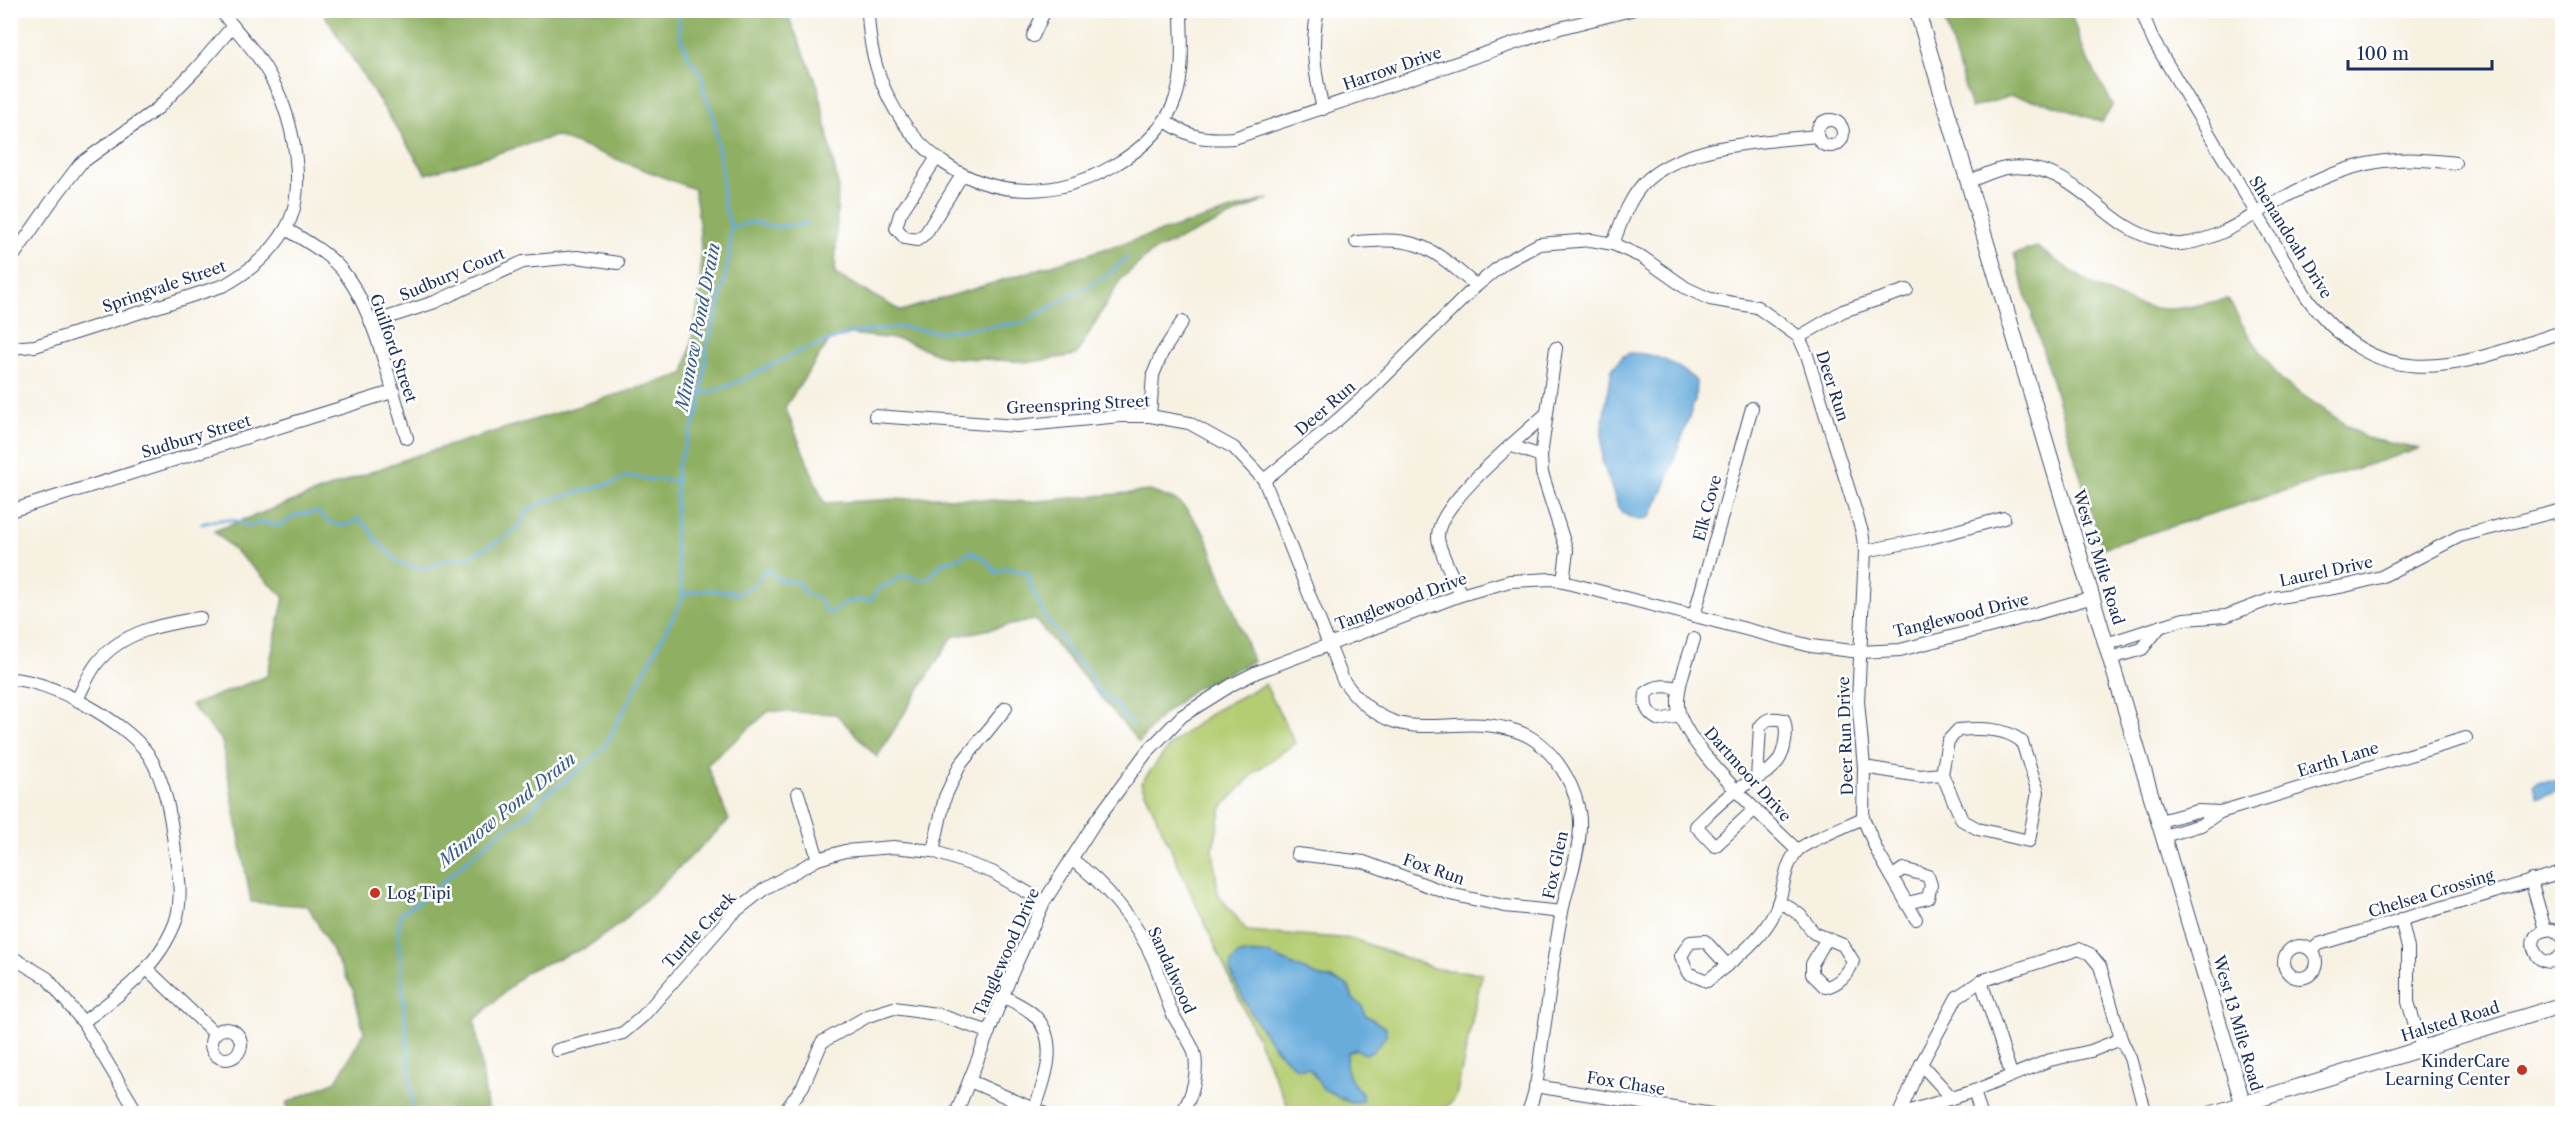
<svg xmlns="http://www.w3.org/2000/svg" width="2573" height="1124" font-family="'Libre Caslon Text',serif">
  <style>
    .green { fill: #b4cd72; stroke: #687e68; stroke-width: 1.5; fill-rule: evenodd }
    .forest { fill: #8fb064; stroke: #557061; stroke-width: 1.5 }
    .water { fill: #67acdc; stroke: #416e9d; stroke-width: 1.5 }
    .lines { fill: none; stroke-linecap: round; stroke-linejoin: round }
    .stream { stroke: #67acdc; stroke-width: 3 }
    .minor-casing { stroke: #3c4c72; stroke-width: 14 }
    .tertiary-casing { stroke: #3c4c72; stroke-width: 17 }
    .minor { stroke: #fff; stroke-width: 12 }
    .tertiary { stroke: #fff; stroke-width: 15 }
    .poi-dot { fill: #c8321e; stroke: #fff; stroke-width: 2 }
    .labels { text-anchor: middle; stroke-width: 5; stroke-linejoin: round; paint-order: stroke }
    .street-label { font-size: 16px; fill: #1b2f5e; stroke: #fff }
    .poi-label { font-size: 16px; fill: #1b2f5e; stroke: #fff; text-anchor: start }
    .water-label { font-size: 18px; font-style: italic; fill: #365b8a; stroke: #fff }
  </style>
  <rect width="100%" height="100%" fill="#fff"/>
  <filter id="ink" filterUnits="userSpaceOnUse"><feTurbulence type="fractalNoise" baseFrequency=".0167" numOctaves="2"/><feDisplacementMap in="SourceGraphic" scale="12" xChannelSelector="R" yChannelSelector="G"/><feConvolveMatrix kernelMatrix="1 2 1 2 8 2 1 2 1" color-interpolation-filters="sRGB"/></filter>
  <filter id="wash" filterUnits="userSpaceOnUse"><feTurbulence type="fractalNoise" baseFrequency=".008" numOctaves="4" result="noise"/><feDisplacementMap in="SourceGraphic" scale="24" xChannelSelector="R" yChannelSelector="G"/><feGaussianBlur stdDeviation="1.35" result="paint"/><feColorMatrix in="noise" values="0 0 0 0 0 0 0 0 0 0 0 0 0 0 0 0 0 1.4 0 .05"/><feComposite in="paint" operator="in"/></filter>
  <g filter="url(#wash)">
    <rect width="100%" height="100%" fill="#f7f1e2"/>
    <!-- green -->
    <path class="green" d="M 1265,684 L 1295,743 L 1255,772 L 1222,807 L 1213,848 L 1218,894 L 1247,931 L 1353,939 L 1436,969 L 1482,973 L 1456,1097 L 1441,1113 L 1291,1113 L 1141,783 L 1171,744 L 1214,711 ZM 1242,953 L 1269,954 L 1317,976 L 1333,979 L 1349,986 L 1353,999 L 1362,1006 L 1365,1015 L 1386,1028 L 1363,1053 L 1356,1049 L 1348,1052 C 1342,1070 1351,1082 1362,1094 L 1353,1103 L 1339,1099 L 1330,1091 L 1324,1090 L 1309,1068 L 1297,1068 L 1274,1048 L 1234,979 Z"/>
    <!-- forest -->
    <g class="forest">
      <path d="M 322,11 L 786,11 L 818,86 L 838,185 L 835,274 L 901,311 L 1268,199 L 1152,252 L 1121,279 L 1076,355 L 1031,362 L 946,357 L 902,340 L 851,334 L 829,341 L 785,407 L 824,503 L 933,497 L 1027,502 L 1150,491 L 1177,501 L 1186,509 L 1205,534 L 1253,661 L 1194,689 L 1158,719 L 1139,742 L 1035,620 L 952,637 L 877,757 L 836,714 L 769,711 L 707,765 L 729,820 L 621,923 L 587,947 L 527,971 L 475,1020 L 487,1106 L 493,1113 L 290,1113 L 286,1103 L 336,1081 L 364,1032 L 353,990 L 308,906 L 251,902 L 222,741 L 191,705 L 267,676 L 284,597 L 214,531 L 411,457 L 684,374 C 701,307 707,257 694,189 L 556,136 L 426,174 Z"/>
      <polygon points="1942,11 2070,11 2085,54 2113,105 2102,122 2048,103 2011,96 1971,108"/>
      <path d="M 2037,247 C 2075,274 2116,306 2164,309 C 2184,310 2208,302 2228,299 L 2246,331 L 2282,381 L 2366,438 L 2419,449 L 2102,548 L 2014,254 Z"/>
    </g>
    <!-- water -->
    <g class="water">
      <path d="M 1630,353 C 1655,353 1678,364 1696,381 L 1695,400 L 1664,488 L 1650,517 C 1637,522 1625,517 1618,507 L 1602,460 L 1602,426 L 1612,369 L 1623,356 Z"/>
      <polygon points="2562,777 2562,789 2541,798 2537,798 2533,786 2537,782 2555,781"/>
      <path d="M 1239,954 L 1269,954 L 1317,976 L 1346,984 L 1353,999 L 1362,1006 L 1365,1015 L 1386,1028 L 1386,1036 L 1372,1052 L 1365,1054 L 1356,1049 L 1348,1052 C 1342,1069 1351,1082 1362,1094 L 1362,1101 C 1343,1106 1339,1092 1324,1090 L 1309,1068 L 1297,1068 C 1270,1050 1242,1000 1230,970 L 1231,963 Z"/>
    </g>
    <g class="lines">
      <!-- stream -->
      <g class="stream">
        <polyline points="731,228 753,222 773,227 807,224"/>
        <polyline points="701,393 708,393 740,381 796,353 850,333 902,327 937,332 1022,323 1105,277 1128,257"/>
        <path d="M 202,524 C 218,519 236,517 249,527 L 260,522 L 280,526 L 296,515 L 317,512 C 330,524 342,531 358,519 L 369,528 L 377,541 L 400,563 L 424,569 L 445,561 L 469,556 L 501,540 L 523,522 L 527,511 L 539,503 L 615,482 L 628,476 L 653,480 L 675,480"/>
        <path d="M 684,593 C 693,593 701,591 710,590 C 717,589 722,594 729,591 L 737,594 L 756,584 L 764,571 L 770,569 L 777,579 L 799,583 L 805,594 C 816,595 822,600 825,610 L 831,613 L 848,601 L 871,600 L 879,588 L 894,582 L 899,577 L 905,575 L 922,580 L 929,578 L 943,562 L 956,559 L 969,552 C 982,555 989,562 996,573 L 1005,568 L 1028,573 L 1030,584 L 1045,617 L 1059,634 L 1066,649 L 1090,673 L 1093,686 L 1121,709 L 1124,717 L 1130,720 L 1132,726"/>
        <polyline points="413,1114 398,933 401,913 422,900 501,831 525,817 545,795 580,770 605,746 683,598 675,542 677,466 700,408 707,345 720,303 729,256 731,226 723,201 722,173 713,114 704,93 702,75 689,58 680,36 678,10"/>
      </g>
    </g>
  </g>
  <g filter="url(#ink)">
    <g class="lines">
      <!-- minor casing -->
      <g class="minor-casing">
        <g id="minor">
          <path d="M 868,10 C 870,143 991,236 1113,166 C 1141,150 1166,128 1176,97 C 1185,69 1181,39 1181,10"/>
          <path d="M 1318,10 C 1310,45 1315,75 1323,109"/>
          <path d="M 2141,10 L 2153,40 L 2306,296 C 2383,401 2458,365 2562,332"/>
          <polyline points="1033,36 1045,10"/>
          <circle cx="1830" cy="133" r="13"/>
          <path d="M 1165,121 C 1192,138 1202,140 1234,138 L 1560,28 L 1631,10"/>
          <polyline points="936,159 900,214 896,228 905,238 917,240 926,233 962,175"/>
          <path d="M 1968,182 C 1980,177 1994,170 2006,168 C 2078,160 2099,227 2159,240 C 2166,241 2174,245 2181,244 C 2216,241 2246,219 2276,202 C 2313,181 2353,162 2396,160 C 2416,158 2436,161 2455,163"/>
          <path d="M 286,229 C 306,241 330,254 345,274 C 376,314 391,389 407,438"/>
          <path d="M 1356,242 C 1418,236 1430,246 1476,286"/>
          <path d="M 1613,244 C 1621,222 1630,195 1648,179 C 1690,143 1764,142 1817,136"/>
          <polyline points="10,261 51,202 80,164 158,108 196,69 233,26"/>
          <polyline points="371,323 435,302 523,262 577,257 618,263"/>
          <polyline points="1799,337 1843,311 1907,290"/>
          <path d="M 10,348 L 35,346 L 225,285 C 249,271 270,255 285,230 C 309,190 293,119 272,80 C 259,54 238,33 220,10"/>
          <polyline points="1556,348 1541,456 1542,473 1567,551 1563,582"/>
          <path d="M 875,416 L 1017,426 L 1120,416 L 1150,416 L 1189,423 L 1234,448 L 1264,480 L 1343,680 C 1398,757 1448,709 1516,731 C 1552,742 1582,791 1580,828 C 1579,856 1567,885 1562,912 C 1553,955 1549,999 1542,1043 C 1539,1066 1537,1092 1527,1114"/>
          <polyline points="1150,416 1153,375 1162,353 1182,322"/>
          <polyline points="1512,446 1541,456"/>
          <polyline points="1264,480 1325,431 1368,393 1476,286 1504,263 1539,244 1591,240 1613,244 1642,257 1686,288 1710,299 1757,307 1799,337 1807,355 1862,532 1865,551 1858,701 1864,767 1863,818 1877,851 1916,919"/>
          <polyline points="10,511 392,392"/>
          <polyline points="1865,551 1926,539 2004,518"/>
          <path d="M 1461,595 C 1456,583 1437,547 1438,536 C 1438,503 1520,438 1546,414"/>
          <polyline points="1694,616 1752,408"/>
          <path d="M 1694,639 C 1688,660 1677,684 1678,706 C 1680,742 1769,823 1797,850"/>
          <polyline points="2106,644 2184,619 2226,616 2274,598 2345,586 2381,577 2460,536 2562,510"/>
          <polyline points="2111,658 2142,649 2159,628"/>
          <path d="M 10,679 C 49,679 126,722 148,754 C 166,782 171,818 175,851 C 179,874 183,901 175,923 C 158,967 120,995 83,1022"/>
          <path d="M 77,700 C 83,688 89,673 97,663 C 122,631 164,624 200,618"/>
          <path d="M 1679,716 L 1659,720 C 1647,714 1644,706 1646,693 C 1657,684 1666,686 1679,688"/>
          <path d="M 1864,767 L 1920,776 L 1942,774 L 1962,820 L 1978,829 L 2029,841 L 2038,792 L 2022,742 C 2006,727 1978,728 1958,730 L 1948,741 L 1942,774"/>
          <polyline points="798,793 818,859"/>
          <path d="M 1755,809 L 1715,846 L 1696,826 C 1709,814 1722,799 1738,789 C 1757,776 1778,773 1784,747 C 1786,737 1787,730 1784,720 C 1773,718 1767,717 1760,727 L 1757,779"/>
          <polyline points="2160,821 2197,811 2220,812 2466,738"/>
          <polyline points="2164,836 2201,825 2220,812"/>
          <polyline points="933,851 945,797 960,765 1006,708"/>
          <polyline points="1297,854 1364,862 1450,894 1505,906 1562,912"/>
          <path d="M 1071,859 C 1105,883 1137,922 1154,961 C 1161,978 1165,996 1172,1013 C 1178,1025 1187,1036 1193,1049 C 1200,1067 1193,1099 1180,1114"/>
          <polyline points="1892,877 1903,869 1928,876 1931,885 1928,898 1907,903"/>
          <polyline points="2531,880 2545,930"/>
          <path d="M 1778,903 L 1787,906 L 1800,915 L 1814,933 L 1843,945 L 1853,961 C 1849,973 1838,985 1825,987 L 1812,974 L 1812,964 L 1826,940"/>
          <polyline points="2401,919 2408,948 2408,1002 2422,1048"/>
          <path d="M 2562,937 C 2558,932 2553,928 2546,930 C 2518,936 2542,979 2562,954"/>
          <circle cx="2300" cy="962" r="16"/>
          <polyline points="2312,951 2319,944 2562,872"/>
          <polyline points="10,956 47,978 83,1022 138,1114"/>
          <path d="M 1727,965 L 1705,941 L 1690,942 L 1681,956 L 1688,973 L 1707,981 C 1732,961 1760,942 1775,912 C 1784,893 1783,867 1797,851 C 1803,843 1851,824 1863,818"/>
          <polyline points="147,969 215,1034"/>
          <polyline points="1981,981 2011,1074"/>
          <path d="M 1003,996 C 1013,1002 1027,1007 1035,1016 C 1060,1041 1045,1080 1035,1108"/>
          <circle cx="226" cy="1044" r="15"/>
          <polyline points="557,1050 623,1033 643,1016 732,914 764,889 818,859 845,851 893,847 933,851 992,872 1044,902"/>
          <polyline points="1921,1064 1951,1097"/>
          <polyline points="970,1081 1045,1114"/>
          <polyline points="1535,1086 1712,1114"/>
          <polyline points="1974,1091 1981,1114"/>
          <polyline points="783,1114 803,1086 822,1042 868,1016 894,1008 936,1014 989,1032"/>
          <polyline points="956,1114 1012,973 1044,902 1095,822 1146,753 1182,716 1233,684 1257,672 1461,595 1510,581 1552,579 1811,646 1860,652 1900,650 2004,623 2093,597"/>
          <polyline points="1899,1114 1921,1064 1957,997 1981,981 2079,949 2090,954 2100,966 2121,1039 2130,1058 2146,1114"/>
          <polyline points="1901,1114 1974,1091 2050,1060 2091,1051 2121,1039"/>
        </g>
      </g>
      <!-- tertiary casing -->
      <g class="tertiary-casing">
        <g id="tertiary">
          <polyline points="1917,10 2246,1114"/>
          <polyline points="2211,1114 2562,1005"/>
        </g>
      </g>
      <!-- minor -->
      <use href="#minor" class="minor"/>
      <!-- tertiary -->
      <use href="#tertiary" class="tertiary"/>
    </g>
  </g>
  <!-- markers -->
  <g class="poi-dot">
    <circle cx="375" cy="893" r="6"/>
    <circle cx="2522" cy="1070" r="6"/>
  </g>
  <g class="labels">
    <!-- street labels -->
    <g class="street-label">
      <text transform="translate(1392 68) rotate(-19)" y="6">Harrow Drive</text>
      <text transform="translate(2291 237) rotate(58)" y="6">Shenandoah Drive</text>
      <text transform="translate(452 274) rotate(-23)" y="6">Sudbury Court</text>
      <text transform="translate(164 286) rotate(-19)" y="6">Springvale Street</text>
      <text transform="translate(394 348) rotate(71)" y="6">Guilford Street</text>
      <text transform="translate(1833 386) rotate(72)" y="6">Deer Run</text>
      <text transform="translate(1078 404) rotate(-3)" y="6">Greenspring Street</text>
      <text transform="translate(1325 408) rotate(-41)" y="6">Deer Run</text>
      <text transform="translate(196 436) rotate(-17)" y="6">Sudbury Street</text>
      <text transform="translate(1707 508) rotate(-75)" y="6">Elk Cove</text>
      <text transform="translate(2099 557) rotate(73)" y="6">West 13 Mile Road</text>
      <text transform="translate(2326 571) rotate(-12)" y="6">Laurel Drive</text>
      <text transform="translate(1401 601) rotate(-20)" y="6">Tanglewood Drive</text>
      <text transform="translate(1961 615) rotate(-14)" y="6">Tanglewood Drive</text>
      <text transform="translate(1845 736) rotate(-92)" y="6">Deer Run Drive</text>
      <text transform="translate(2338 759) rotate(-17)" y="6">Earth Lane</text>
      <text transform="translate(1748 774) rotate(48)" y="6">Dartmoor Drive</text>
      <text transform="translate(1555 865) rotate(-78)" y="6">Fox Glen</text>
      <text transform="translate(1434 869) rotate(19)" y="6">Fox Run</text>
      <text transform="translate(2431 893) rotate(-17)" y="6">Chelsea Crossing</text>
      <text transform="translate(699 930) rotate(-47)" y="6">Turtle Creek</text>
      <text transform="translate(1006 952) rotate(-66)" y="6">Tanglewood Drive</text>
      <text transform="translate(1172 970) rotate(66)" y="6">Sandalwood</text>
      <text transform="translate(2450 1021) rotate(-17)" y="6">Halsted Road</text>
      <text transform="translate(2238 1023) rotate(74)" y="6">West 13 Mile Road</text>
      <text transform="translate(1626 1083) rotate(9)" y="6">Fox Chase</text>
    </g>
    <!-- poi labels -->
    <g class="poi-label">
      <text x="387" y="899">Log Tipi</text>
      <text x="2510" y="1067" text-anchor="end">KinderCare<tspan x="2510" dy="18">Learning Center</tspan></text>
    </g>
    <!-- water labels -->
    <g class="water-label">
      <text transform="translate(698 327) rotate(-79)" y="6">Minnow Pond Drain</text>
      <text transform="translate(507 810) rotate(-39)" y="6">Minnow Pond Drain</text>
    </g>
  </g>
  <!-- margin -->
  <rect width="2573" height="1124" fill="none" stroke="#fff" stroke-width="36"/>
  <!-- scale -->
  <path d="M2348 60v9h144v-9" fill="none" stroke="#1b2f5e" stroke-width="3"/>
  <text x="2357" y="60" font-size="18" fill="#1b2f5e" stroke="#ffffff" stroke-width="4.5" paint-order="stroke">100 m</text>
</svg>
